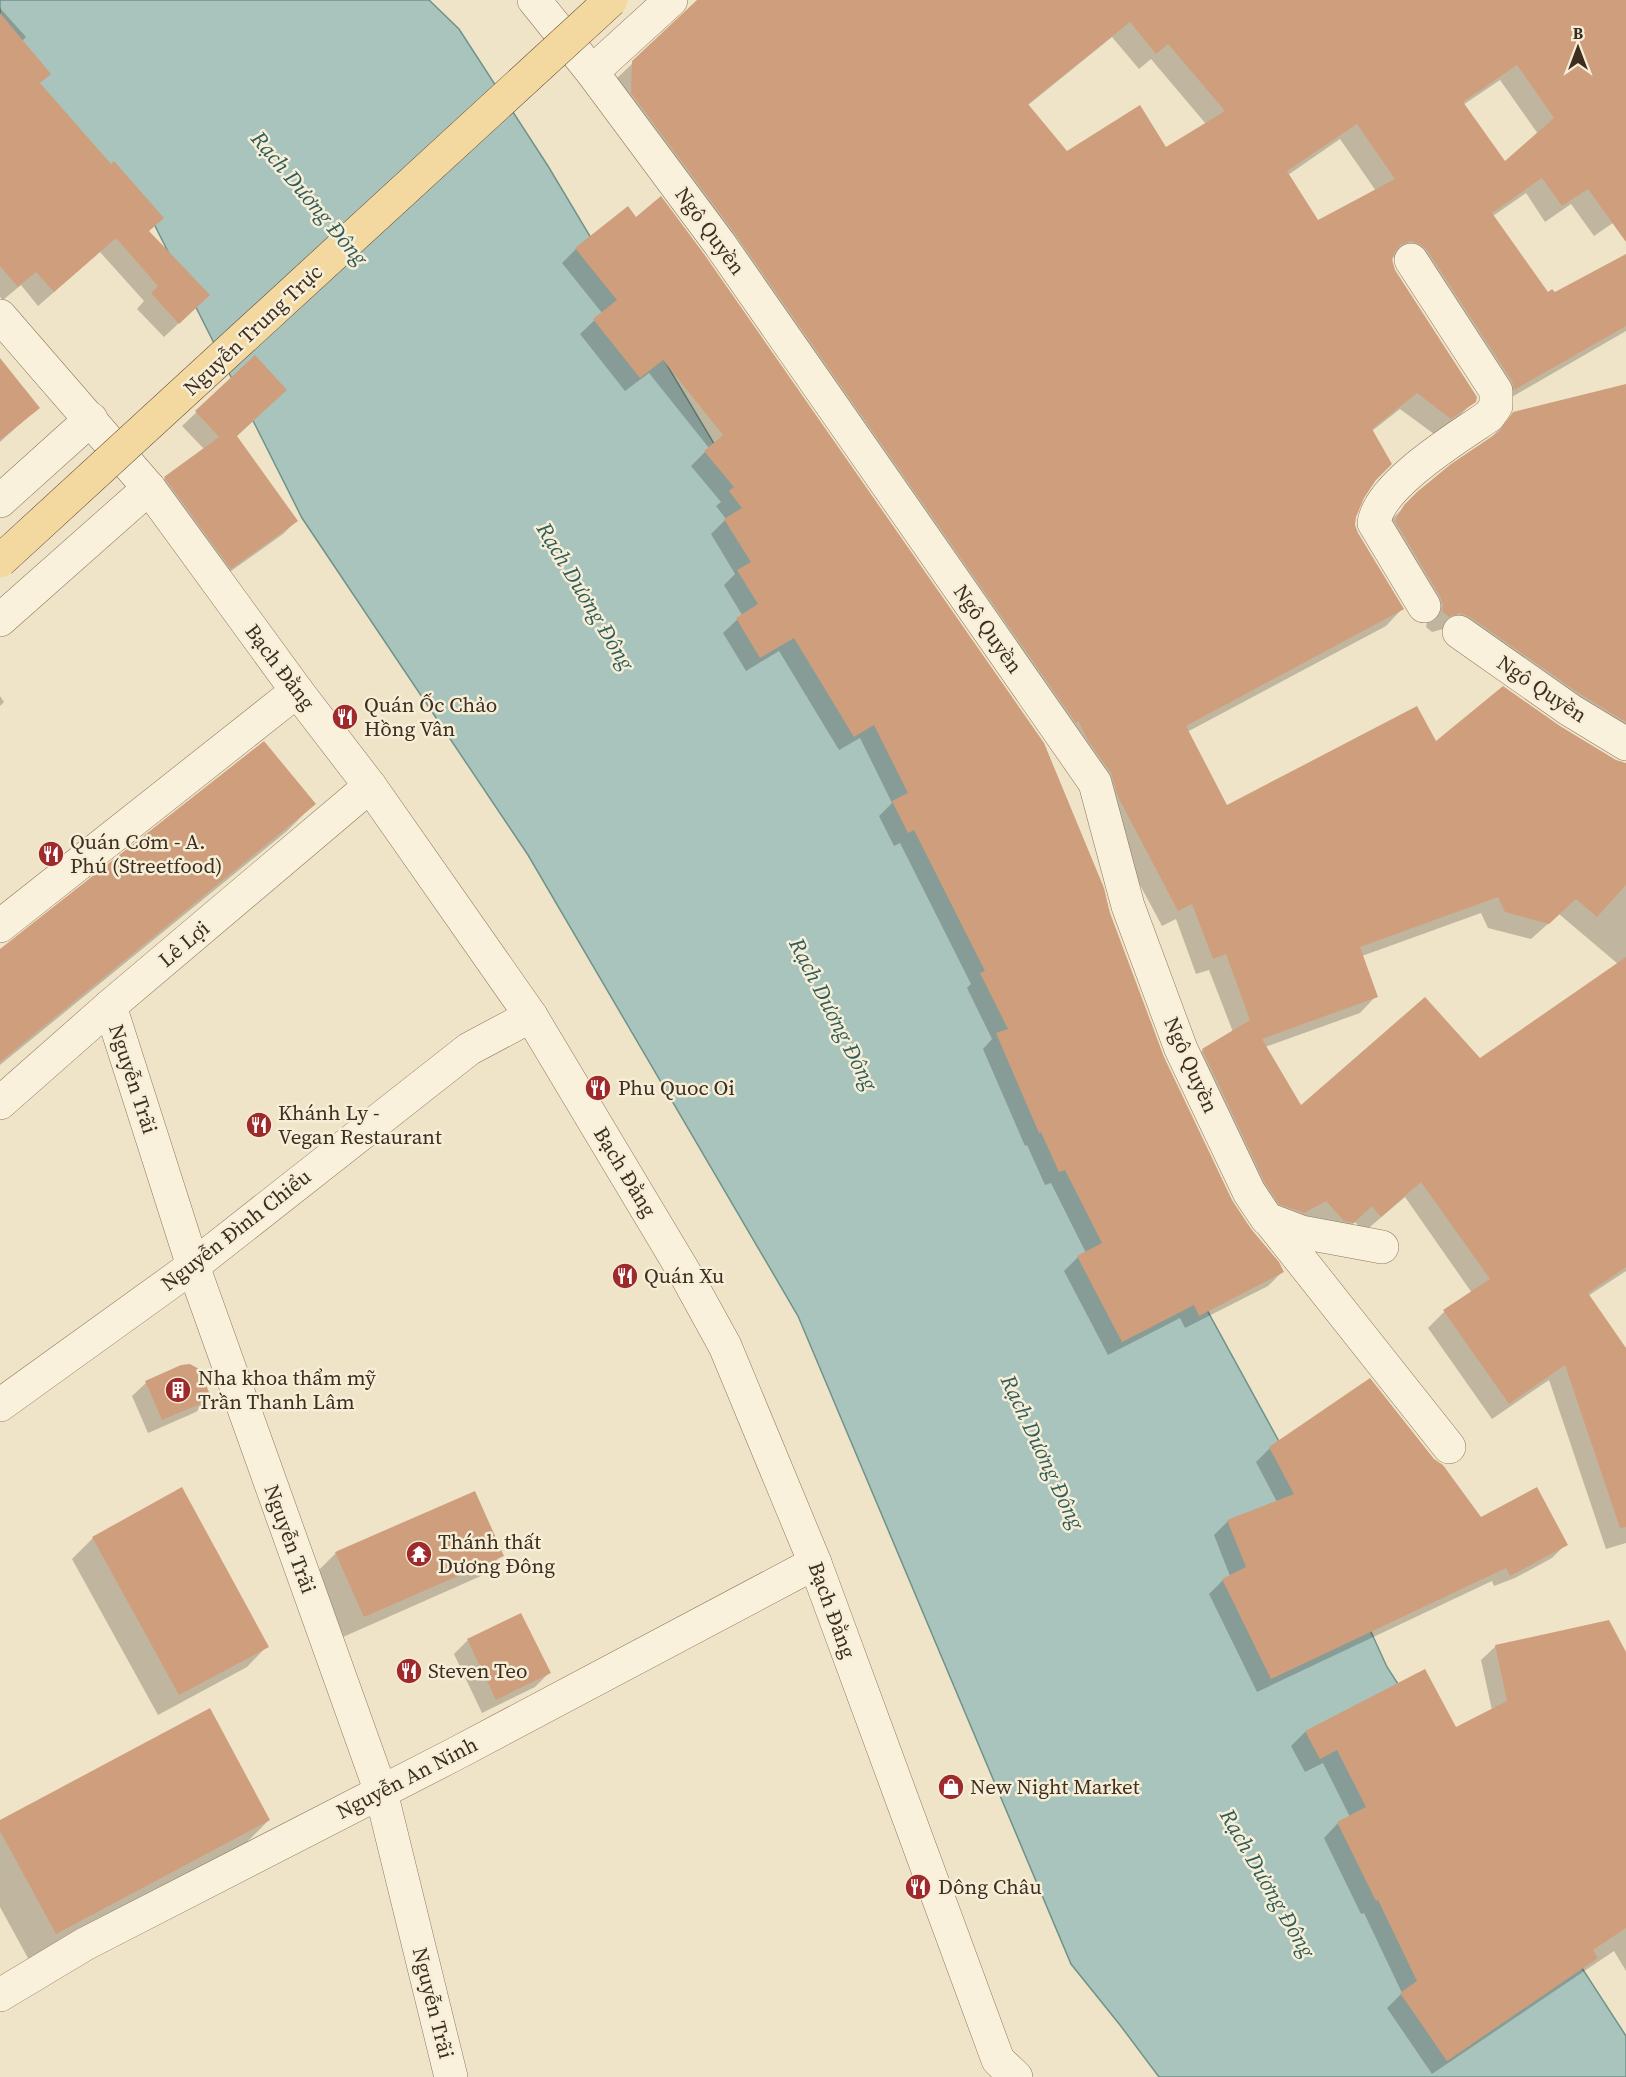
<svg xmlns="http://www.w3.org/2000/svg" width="1626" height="2077" font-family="'Source Serif 4',serif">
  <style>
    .water { fill: #a9c4bc; stroke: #6f938a; stroke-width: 1.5 }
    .shadow { fill: #0003; fill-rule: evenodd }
    .building { fill: #cf9f7d; fill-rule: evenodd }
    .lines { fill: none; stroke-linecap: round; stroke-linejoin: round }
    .minor-casing { stroke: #8d765c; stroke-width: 34 }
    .minor { stroke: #faf1dc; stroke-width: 33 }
    .major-bridge-casing { stroke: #5b4430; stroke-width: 34; stroke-linecap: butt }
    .major-bridge { stroke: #f3d9a0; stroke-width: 33 }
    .labels { text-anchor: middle; stroke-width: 5; stroke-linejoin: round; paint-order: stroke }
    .street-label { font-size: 21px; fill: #3d2e20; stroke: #f7eed8 }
    .poi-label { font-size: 21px; fill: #3d2e20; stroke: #f7eed8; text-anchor: start }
    .water-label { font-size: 22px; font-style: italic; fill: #2f5d5a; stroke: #f7eed8 }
  </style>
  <rect width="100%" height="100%" fill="#f0e4c8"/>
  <!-- water -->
  <polygon class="water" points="0,0 429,0 459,29 548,166 933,810 1310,1498 1387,1667 1626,2036 1626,2077 1159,2077 1120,2025 1071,1964 798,1316 528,855 302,518 144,204 0,56"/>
  <!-- shadow -->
  <g class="shadow">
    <path d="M 700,0 L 1626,0 L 1626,214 L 1594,236 L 1571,204 L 1545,222 L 1526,193 L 1493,216 L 1547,294 L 1554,294 L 1626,263 L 1626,331 L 1498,405 L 1402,259 L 1392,257 L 1394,271 L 1476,399 L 1459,416 L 1434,434 L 1400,409 L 1372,431 L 1375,479 L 1362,497 L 1355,516 L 1354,526 L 1357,533 L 1402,609 L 1386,626 L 1187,732 L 1226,807 L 1436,744 L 1558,727 L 1616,761 L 1626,764 L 1626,1271 L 1588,1296 L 1626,1350 L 1626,1543 L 1606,1549 L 1549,1380 L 1492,1419 L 1428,1328 L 1444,1312 L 1472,1293 L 1405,1197 L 1364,1232 L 1355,1222 L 1336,1238 L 1328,1237 L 1309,1216 L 1287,1229 L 1186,1067 L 1203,1050 L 1233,1032 L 1209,970 L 1196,974 L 1176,919 L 1162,926 L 1102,814 L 616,79 ZM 1112,37 L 1139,69 L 1151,59 L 1206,124 L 1165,149 L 1066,153 L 1027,106 ZM 1500,80 L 1538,134 L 1504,163 L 1463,105 ZM 1340,139 L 1376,191 L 1318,222 L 1288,175 ZM 1481,913 L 1488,928 L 1531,939 L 1559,914 L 1618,964 L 1480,1060 L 1301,1108 L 1265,1047 L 1360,1013 L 1376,996 L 1362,956 Z"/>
    <polygon points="0,8 26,37 22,41 39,84 148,232 193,310 164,337 137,309 144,301 100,252 38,306 21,285 3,300 0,297"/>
    <polygon points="627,209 1109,913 1163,1058 1231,1201 1282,1272 1268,1286 1185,1328 1180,1318 1108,1355 1064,1271 1078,1257 1086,1253 1051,1183 1045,1185 1027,1145 1025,1146 983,1049 992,1039 967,988 971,984 900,843 894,846 879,816 892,803 860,738 839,750 779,651 746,671 723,633 742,615 724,585 735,574 711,534 726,519 716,506 721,502 691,466 709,448 649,373 625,391 580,334 602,313 562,263 576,249"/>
    <polygon points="255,357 236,436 296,521 283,534 217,581 152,492 165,478 205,450 182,426"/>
    <polygon points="0,366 38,408 0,442"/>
    <polygon points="1626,385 1626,751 1453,633 1443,629 1432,632 1426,627 1427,622 1424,613 1388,523 1418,493 1490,439 1514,413"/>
    <polygon points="0,696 4,702 0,706"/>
    <polygon points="314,804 287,831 0,1065 0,951"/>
    <polygon points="182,1366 210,1398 196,1412 148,1433 132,1396 146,1383"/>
    <polygon points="1270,1448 1481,1519 1566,1544 1552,1558 1515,1578 1494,1586 1492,1581 1257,1692 1209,1594 1223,1580 1230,1576 1214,1535 1228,1521 1277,1502 1256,1462"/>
    <polygon points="93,1538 267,1646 247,1667 158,1715 72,1559"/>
    <polygon points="336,1553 502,1555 481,1576 343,1637 315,1574"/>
    <polygon points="521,1615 549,1673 535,1687 482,1713 454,1654 467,1641"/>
    <polygon points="1496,1646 1626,1655 1626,1971 1614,1951 1432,2074 1387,2008 1402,1993 1364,1913 1361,1914 1324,1838 1338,1823 1350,1817 1323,1763 1305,1772 1291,1746 1305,1732 1425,1671 1455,1729 1492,1710 1481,1660"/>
    <polygon points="269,1820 242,1847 29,1960 0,1907 0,1821"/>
  </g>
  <!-- building -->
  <g class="building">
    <path d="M 697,0 L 1626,0 L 1626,242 L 1588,189 L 1562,206 L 1542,178 L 1492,213 L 1548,292 L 1552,289 L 1555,292 L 1626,254 L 1626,326 L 1514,390 L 1512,381 L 1427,250 L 1420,244 L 1411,241 L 1400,245 L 1395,251 L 1392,260 L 1395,270 L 1477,397 L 1476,402 L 1451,419 L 1417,393 L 1372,429 L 1392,464 L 1376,480 L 1364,498 L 1356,517 L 1355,525 L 1358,533 L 1404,609 L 1186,726 L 1227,805 L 1417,706 L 1436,741 L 1503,686 L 1560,726 L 1616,760 L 1626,763 L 1626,885 L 1597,917 L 1576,899 L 1549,924 L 1505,912 L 1498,897 L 1360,947 L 1378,997 L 1262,1039 L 1301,1105 L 1425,997 L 1480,1058 L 1626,957 L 1626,1267 L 1588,1293 L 1626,1348 L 1626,1527 L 1620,1528 L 1565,1365 L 1509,1404 L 1443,1310 L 1490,1279 L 1421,1182 L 1381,1217 L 1372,1206 L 1354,1223 L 1344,1221 L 1326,1201 L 1304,1213 L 1279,1204 L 1265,1183 L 1202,1049 L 1250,1020 L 1226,954 L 1213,959 L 1192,904 L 1178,911 L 1118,797 L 1111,773 L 1089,742 L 1078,721 L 1076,723 L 734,232 L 631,93 L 632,61 ZM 1130,22 L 1156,54 L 1168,44 L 1225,111 L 1166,147 L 1140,105 L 1067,151 L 1028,104 ZM 1517,65 L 1554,118 L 1505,161 L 1463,102 ZM 1357,124 L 1395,179 L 1318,220 L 1287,171 Z"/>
    <polygon points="0,13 51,74 40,83 111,164 114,161 164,218 149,231 210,295 179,324 151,293 158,286 116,238 54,292 36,272 18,287 0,266"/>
    <polygon points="661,196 704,254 1044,743 1104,888 1110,913 1164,1057 1232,1200 1251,1229 1279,1262 1284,1272 1199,1316 1194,1305 1122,1342 1077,1256 1102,1243 1065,1170 1059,1172 1041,1132 1039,1133 996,1033 1008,1029 980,973 985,971 914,830 908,833 892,801 908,793 874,725 854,737 794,638 760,658 736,618 758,604 737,570 751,562 724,519 742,508 729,491 734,487 704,451 723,435 663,360 640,378 593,319 617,300 575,248 628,206 636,217"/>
    <polygon points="255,355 287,390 237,436 298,521 231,569 164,477 219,437 195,411"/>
    <polygon points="0,358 40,408 0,440"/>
    <polygon points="1626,384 1626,722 1580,694 1470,617 1460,613 1449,617 1442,611 1443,605 1440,596 1395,521 1404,505 1417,492 1451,464 1500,431 1513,412"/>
    <polygon points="264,741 316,804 0,1062 0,949"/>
    <polygon points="190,1364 199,1369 212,1399 162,1420 145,1381 181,1365"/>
    <polygon points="1370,1378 1434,1459 1443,1465 1481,1517 1537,1487 1568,1545 1510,1576 1506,1568 1271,1679 1222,1579 1246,1567 1227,1520 1294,1494 1269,1447"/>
    <polygon points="182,1487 269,1647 179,1695 92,1537"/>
    <polygon points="475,1491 504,1556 364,1617 335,1552"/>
    <polygon points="521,1613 551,1673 496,1700 467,1639"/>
    <polygon points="1609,1620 1626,1652 1626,1928 1593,1950 1598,1958 1447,2061 1400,1993 1417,1981 1378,1900 1376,1901 1337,1822 1366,1807 1337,1750 1320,1759 1305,1731 1425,1669 1456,1727 1507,1701 1495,1645"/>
    <polygon points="210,1708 270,1820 56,1934 0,1831 0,1820"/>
  </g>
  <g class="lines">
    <!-- minor casing -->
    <g class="minor-casing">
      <g id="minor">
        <polyline points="534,0 592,72 719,243 1095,783 1128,906 1181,1049 1249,1192 1267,1219 1301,1232 1382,1247"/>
        <polyline points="592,72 671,0"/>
        <path d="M 1411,260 L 1496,391 L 1496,406 L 1489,416 C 1458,437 1379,485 1374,523 L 1424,606"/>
        <polyline points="0,316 149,488 297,691 370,786 531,1016 686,1275 725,1346 815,1563 998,2060 1016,2077"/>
        <polyline points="0,501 91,419"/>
        <polyline points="0,620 149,488"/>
        <polyline points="1459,632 1570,710 1626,744"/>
        <polyline points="0,926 297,691"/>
        <polyline points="110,1006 193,1266 381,1792 451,2077"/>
        <polyline points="0,1103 110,1006 370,786"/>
        <polyline points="1269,1220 1449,1447"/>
        <polyline points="0,1405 193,1266 469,1049 531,1016"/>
        <polyline points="0,1995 85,1944 455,1754 815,1563"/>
      </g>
    </g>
    <!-- minor -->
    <use href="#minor" class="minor"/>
    <!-- major-bridge casing -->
    <g class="major-bridge-casing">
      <polyline id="major-bridge" points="0,561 611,0"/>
    </g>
    <!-- major-bridge -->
    <use href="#major-bridge" class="major-bridge"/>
  </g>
  <!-- icons -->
  <defs>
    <g id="restaurant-disc" transform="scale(1.35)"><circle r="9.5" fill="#9e2a2b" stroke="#f7eed8"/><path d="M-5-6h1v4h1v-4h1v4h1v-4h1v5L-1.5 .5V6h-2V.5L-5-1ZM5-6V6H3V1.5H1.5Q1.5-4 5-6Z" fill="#fff"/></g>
    <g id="building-disc" transform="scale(1.35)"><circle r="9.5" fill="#9e2a2b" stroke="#f7eed8"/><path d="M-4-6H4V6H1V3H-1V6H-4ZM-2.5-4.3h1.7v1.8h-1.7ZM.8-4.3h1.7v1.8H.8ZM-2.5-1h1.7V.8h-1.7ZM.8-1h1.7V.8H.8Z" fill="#fff"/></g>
    <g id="temple-disc" transform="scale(1.35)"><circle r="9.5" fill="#9e2a2b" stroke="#f7eed8"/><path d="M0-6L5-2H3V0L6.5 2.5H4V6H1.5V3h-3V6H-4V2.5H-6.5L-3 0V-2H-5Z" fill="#fff"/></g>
    <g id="shop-disc" transform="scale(1.35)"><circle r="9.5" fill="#9e2a2b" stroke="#f7eed8"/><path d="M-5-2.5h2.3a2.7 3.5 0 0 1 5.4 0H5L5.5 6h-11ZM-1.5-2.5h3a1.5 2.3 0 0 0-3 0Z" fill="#fff"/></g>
  </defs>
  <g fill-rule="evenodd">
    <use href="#restaurant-disc" x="345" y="717"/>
    <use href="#restaurant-disc" x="51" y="854"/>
    <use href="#restaurant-disc" x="598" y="1088"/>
    <use href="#restaurant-disc" x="259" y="1125"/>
    <use href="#restaurant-disc" x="625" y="1276"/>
    <use href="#building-disc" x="178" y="1390"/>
    <use href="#temple-disc" x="419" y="1554"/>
    <use href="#restaurant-disc" x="409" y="1671"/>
    <use href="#shop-disc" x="951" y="1787"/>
    <use href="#restaurant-disc" x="918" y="1887"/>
  </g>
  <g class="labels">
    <!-- street labels -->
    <g class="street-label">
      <text transform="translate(710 231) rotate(54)" y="7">Ngô Quyền</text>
      <text transform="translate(253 330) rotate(-43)" y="7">Nguyễn Trung Trực</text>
      <text transform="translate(988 629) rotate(55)" y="7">Ngô Quyền</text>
      <text transform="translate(280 667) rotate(53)" y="7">Bạch Đằng</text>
      <text transform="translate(1542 689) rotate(34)" y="7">Ngô Quyền</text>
      <text transform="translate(184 944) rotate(-40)" y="7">Lê Lợi</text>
      <text transform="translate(1191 1065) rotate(66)" y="7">Ngô Quyền</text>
      <text transform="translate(133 1079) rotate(72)" y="7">Nguyễn Trãi</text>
      <text transform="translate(625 1172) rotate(59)" y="7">Bạch Đằng</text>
      <text transform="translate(236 1230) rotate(-38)" y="7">Nguyễn Đình Chiểu</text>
      <text transform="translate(290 1539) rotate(70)" y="7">Nguyễn Trãi</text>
      <text transform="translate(832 1610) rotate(70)" y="7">Bạch Đằng</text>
      <text transform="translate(407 1778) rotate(-27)" y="7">Nguyễn An Ninh</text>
      <text transform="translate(433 2003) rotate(76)" y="7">Nguyễn Trãi</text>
    </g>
    <!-- poi labels -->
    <g class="poi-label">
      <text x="364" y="712">Quán Ốc Chảo<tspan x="364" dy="24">Hồng Vân</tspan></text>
      <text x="70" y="849">Quán Cơm - A.<tspan x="70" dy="24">Phú (Streetfood)</tspan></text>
      <text x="618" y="1095">Phu Quoc Oi</text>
      <text x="278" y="1120">Khánh Ly -<tspan x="278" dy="24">Vegan Restaurant</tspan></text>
      <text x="644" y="1283">Quán Xu</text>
      <text x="198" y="1385">Nha khoa thẩm mỹ<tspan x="198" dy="24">Trần Thanh Lâm</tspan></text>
      <text x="438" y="1549">Thánh thất<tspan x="438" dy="24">Dương Đông</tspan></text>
      <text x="428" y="1678">Steven Teo</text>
      <text x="970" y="1794">New Night Market</text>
      <text x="938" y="1894">Dông Châu</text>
    </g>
    <!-- water labels -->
    <g class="water-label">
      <text transform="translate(310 198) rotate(50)" y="8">Rạch Dương Đông</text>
      <text transform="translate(586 596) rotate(59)" y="8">Rạch Dương Đông</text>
      <text transform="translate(834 1014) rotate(63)" y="8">Rạch Dương Đông</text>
      <text transform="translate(1043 1452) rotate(65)" y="8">Rạch Dương Đông</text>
      <text transform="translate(1268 1883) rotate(60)" y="8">Rạch Dương Đông</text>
    </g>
  </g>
  <!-- north arrow -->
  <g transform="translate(1578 48)" stroke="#f7eed8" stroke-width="4.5" paint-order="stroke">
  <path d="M0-4.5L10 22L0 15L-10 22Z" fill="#3d2e20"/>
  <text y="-9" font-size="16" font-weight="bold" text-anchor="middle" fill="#3d2e20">B</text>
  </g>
</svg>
